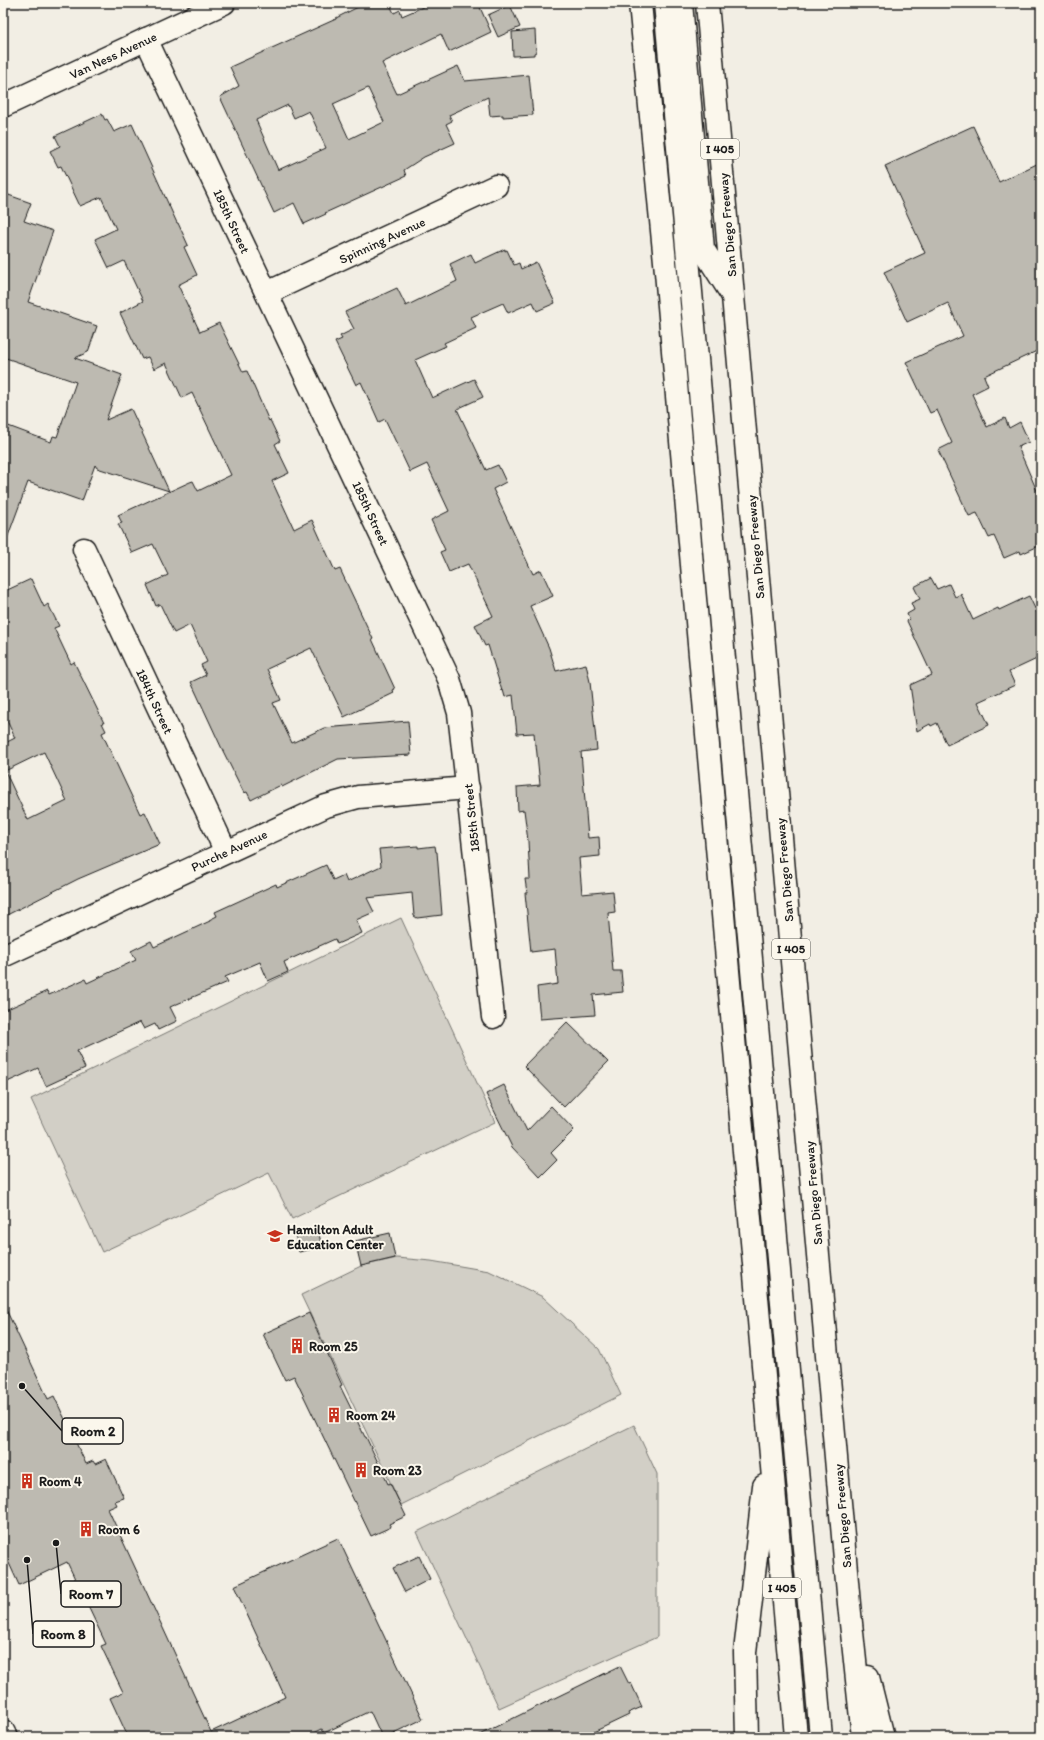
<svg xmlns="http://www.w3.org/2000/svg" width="1044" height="1740" font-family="Itim,sans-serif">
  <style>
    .green { fill: #d2cfc6; stroke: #777671 }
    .building { fill: #bdbab1; stroke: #1c1c1c; fill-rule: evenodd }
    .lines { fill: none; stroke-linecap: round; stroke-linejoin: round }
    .minor-casing { stroke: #1c1c1c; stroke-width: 25 }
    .major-casing { stroke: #1c1c1c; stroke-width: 25 }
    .highway-casing { stroke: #1c1c1c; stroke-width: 25 }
    .minor { stroke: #fbf7ec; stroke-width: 22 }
    .major { stroke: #fbf7ec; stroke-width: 22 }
    .highway { stroke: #fbf7ec; stroke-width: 22 }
    .labels { text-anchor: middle; stroke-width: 4; stroke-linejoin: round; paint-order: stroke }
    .shield { fill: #fbf7ec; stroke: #5f5e5a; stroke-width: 1 }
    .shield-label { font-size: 12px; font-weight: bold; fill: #1c1c1c }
    .street-label { font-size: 13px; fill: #1c1c1c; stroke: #fbf7ec }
    .poi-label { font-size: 13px; font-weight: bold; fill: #1c1c1c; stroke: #fbf7ec; text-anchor: start }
    .leader { fill: none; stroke: #1c1c1c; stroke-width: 1.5 }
    .callout-dot { fill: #1c1c1c; stroke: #fbf7ec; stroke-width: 1.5 }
    .callout { fill: #fbf7ec; stroke: #1c1c1c; stroke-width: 1.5 }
    .callout-label { font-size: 14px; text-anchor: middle; font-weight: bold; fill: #1c1c1c }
  </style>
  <rect width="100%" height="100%" fill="#f2eee4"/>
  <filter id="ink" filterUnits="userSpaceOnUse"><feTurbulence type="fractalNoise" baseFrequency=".025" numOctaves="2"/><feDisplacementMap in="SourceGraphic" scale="8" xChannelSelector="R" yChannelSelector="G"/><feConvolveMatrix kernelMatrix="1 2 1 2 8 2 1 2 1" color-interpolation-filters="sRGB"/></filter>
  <g filter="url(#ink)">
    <!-- green -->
    <g class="green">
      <polygon points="401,918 495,1122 292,1219 269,1173 102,1252 31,1099"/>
      <polygon points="397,1258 431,1261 489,1271 543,1297 599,1349 621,1395 401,1505 301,1295 361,1266"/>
      <polygon points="634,1425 657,1474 657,1637 499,1708 417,1532"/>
    </g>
    <!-- building -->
    <g class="building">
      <path d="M 366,3 L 389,3 L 394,13 L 400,10 L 402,16 L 432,3 L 478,3 L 491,32 L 449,52 L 441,34 L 382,63 L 397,94 L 458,66 L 465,81 L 529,75 L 533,115 L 503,117 L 503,115 L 490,116 L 488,97 L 449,115 L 452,121 L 446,124 L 455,143 L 424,157 L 404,170 L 406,176 L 325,213 L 326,214 L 304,224 L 294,203 L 274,213 L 220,97 L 239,86 L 230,67 L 336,19 L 336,18 ZM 368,88 L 384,122 L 349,139 L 333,104 ZM 288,105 L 294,118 L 309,111 L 326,148 L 278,170 L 256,120 Z"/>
      <polygon points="510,5 520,27 498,37 488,15"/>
      <polygon points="535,30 536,52 534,53 534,55 513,56 512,32"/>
      <polygon points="102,114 105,120 107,119 114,132 132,124 177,223 178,223 188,245 184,247 197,275 178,285 200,332 219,323 243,372 247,371 269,421 270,420 280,441 275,444 289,473 272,481 294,529 312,520 335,571 340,569 373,639 372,639 395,689 393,690 394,693 344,717 311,648 267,669 281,700 273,703 292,743 324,728 408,721 411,755 338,759 282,787 281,785 251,800 247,792 244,793 223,751 191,682 206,675 201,665 207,662 190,625 174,633 160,604 156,606 147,585 168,575 153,544 132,553 118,524 122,523 118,515 190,482 193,481 198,491 231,475 192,393 182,398 166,363 154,369 148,357 142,359 120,313 143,301 124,261 109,268 95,239 116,229 101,197 80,206 61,166 58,167 50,151 60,146 55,136"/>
      <polygon points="973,126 999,182 1041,162 1041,349 984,376 988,386 972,394 987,427 1005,418 1009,428 1020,422 1029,442 1018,447 1041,500 1041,545 1021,554 1020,551 1004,558 994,536 989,538 977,513 969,516 938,450 952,443 937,410 930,413 906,362 963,336 948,303 907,322 884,272 925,253 885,166"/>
      <polygon points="3,193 31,203 24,221 53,231 28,302 97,326 88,352 75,358 122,375 106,420 131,409 169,491 97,468 95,465 82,501 28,482 5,544 3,544 3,424 51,442 53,436 57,437 76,382 3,357"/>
      <polygon points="505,249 505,251 507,250 514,265 519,263 521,269 536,262 555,303 537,311 533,302 508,313 503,303 471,317 476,328 444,343 446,346 415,360 432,398 474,379 483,397 457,409 486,470 498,465 506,482 493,489 533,574 541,570 553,596 530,606 549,648 556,671 586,664 590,682 597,750 581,752 588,838 599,837 600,856 579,858 582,894 613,891 615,912 608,913 613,971 621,971 623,992 593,995 595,1015 540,1019 537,987 558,984 555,949 531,952 525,893 527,893 525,879 530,879 528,841 524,810 518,811 517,787 540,785 536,744 535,744 534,733 517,734 513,695 505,697 503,690 502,691 488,645 485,646 475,625 493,616 468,564 449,572 440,552 445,550 431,520 449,511 427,464 410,472 385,419 379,422 361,382 356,385 335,342 342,339 340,336 354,329 345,312 397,288 406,306 457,281 450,264 471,254 475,263"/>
      <polygon points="931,578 937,589 949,584 955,597 961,594 973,620 998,608 999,610 1029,596 1041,621 1041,657 1009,672 1015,685 978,702 989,725 947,745 937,723 931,726 930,724 917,731 910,685 932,675 907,621 909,619 907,614 914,610 911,603 920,599 914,587"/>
      <path d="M 31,579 L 44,607 L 48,604 L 59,626 L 54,628 L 71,664 L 74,662 L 104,723 L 102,723 L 106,731 L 102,733 L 140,814 L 145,812 L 160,844 L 78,879 L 3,917 L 3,744 L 15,738 L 3,712 L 3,592 ZM 44,752 L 67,801 L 28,820 L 5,771 Z"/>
      <polygon points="418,846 418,848 435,846 436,852 437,852 442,915 417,918 414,916 412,893 367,898 374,912 356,920 362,933 337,944 335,939 284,962 288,972 268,981 260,962 225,977 228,982 170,1007 177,1021 158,1030 155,1024 144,1029 140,1022 77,1051 85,1068 46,1086 38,1068 3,1084 3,1011 47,991 49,995 85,979 87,983 136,960 131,951 151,941 154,947 210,921 209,920 217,916 215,912 276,884 277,887 326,865 333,880 344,875 347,882 381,866 379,849"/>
      <polygon points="567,1022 608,1062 564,1107 524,1066"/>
      <polygon points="504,1085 527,1131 551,1106 574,1130 551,1153 557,1160 540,1177 512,1147 486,1094"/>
      <polygon points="318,1230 322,1247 299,1252 295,1234"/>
      <polygon points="390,1233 395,1258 361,1266 355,1241"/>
      <polygon points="3,1303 48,1399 54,1396 86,1464 93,1461 95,1464 106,1459 124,1498 115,1501 117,1505 108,1509 211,1732 285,1697 234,1586 338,1538 423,1719 385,1737 382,1737 370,1711 324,1733 322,1729 306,1737 128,1737 110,1698 123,1692 101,1646 106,1644 67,1562 19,1585 3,1550"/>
      <polygon points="309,1313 342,1385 340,1386 365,1437 366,1437 388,1484 390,1483 406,1516 389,1524 391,1527 371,1536 294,1376 285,1380 263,1334"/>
      <polygon points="419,1556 430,1579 405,1592 393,1568"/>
      <polygon points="620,1666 629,1684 631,1683 642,1707 628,1713 629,1715 583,1737 475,1737"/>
    </g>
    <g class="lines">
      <!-- minor casing -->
      <g class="minor-casing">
        <g id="minor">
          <polyline points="146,39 449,679 459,713 493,1017"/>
          <polyline points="267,293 496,186"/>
          <polyline points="84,549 226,852"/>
          <polyline points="3,956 326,806 358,797 468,788"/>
        </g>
      </g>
      <!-- major casing -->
      <g class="major-casing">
        <g id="major">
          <polyline points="3,106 224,3"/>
          <polyline points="3,1731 6,1737"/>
        </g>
      </g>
      <!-- highway casing -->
      <g class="highway-casing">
        <g id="highway">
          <polyline points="640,3 666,272 796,1737"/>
          <polyline points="665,3 821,1737"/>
          <polyline points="681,3 703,249 731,293"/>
          <polyline points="707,3 849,1604 863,1737"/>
          <polyline points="868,1677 883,1737"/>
          <polyline points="747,1737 745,1652 764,1486"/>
        </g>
      </g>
      <!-- minor -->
      <use href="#minor" class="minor"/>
      <!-- major -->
      <use href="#major" class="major"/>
      <!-- highway -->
      <use href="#highway" class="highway"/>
    </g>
  </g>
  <!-- icons -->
  <defs>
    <g id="school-bare" transform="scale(1.2)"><path d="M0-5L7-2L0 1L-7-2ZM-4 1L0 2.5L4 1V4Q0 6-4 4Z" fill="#c8321e" stroke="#fbf7ec" stroke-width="2.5" paint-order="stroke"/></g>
    <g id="building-bare" transform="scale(1.2)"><path d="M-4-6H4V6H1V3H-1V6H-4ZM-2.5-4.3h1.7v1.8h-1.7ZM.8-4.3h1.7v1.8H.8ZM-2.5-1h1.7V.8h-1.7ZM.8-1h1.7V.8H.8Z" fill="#c8321e" stroke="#fbf7ec" stroke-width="2.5" paint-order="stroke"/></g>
  </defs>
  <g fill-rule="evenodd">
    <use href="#school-bare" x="275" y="1236"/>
    <use href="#building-bare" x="297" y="1346"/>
    <use href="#building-bare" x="334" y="1415"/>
    <use href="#building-bare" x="361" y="1470"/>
    <use href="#building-bare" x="27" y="1481"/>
    <use href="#building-bare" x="86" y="1529"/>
  </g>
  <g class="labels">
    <!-- shield labels -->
    <g class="shield">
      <rect x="701" y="139" width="38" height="20" rx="3"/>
      <rect x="772" y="939" width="38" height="20" rx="3"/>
      <rect x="763" y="1578" width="38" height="20" rx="3"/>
    </g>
    <g class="shield-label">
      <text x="720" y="153">I 405</text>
      <text x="791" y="953">I 405</text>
      <text x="782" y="1592">I 405</text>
    </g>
    <!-- street labels -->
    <g class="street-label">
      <text transform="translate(113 55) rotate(-25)" y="5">Van Ness Avenue</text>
      <text transform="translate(232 221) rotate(65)" y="5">185th Street</text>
      <text transform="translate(727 225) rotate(-95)" y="5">San Diego Freeway</text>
      <text transform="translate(382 240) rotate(-25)" y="5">Spinning Avenue</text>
      <text transform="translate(371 513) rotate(65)" y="5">185th Street</text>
      <text transform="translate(755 547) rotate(-95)" y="5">San Diego Freeway</text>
      <text transform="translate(155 701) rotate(65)" y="5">184th Street</text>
      <text transform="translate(471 818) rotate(-96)" y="5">185th Street</text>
      <text transform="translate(229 850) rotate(-25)" y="5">Purche Avenue</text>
      <text transform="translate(784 870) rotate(-95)" y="5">San Diego Freeway</text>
      <text transform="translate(813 1193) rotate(-95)" y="5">San Diego Freeway</text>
      <text transform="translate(842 1516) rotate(-95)" y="5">San Diego Freeway</text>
    </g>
    <!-- poi labels -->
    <g class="poi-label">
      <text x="287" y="1234">Hamilton Adult<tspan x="287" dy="15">Education Center</tspan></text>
      <text x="309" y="1351">Room 25</text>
      <text x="346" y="1420">Room 24</text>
      <text x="373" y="1475">Room 23</text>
      <text x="39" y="1486">Room 4</text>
      <text x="98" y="1534">Room 6</text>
    </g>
  </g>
  <!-- callouts -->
  <path class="leader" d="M22 1386L62 1431M56 1543L61 1594M27 1560L33 1634"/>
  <g class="callout-dot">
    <circle cx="22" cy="1386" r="4"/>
    <circle cx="56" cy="1543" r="4"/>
    <circle cx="27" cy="1560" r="4"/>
  </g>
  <g class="callout">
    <rect x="62" y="1418" width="61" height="26" rx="4"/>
    <rect x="61" y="1581" width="60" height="26" rx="4"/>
    <rect x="33" y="1621" width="61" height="26" rx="4"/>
  </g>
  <g class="callout-label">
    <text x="93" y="1436">Room 2</text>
    <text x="91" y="1599">Room 7</text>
    <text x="63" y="1639">Room 8</text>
  </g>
  <!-- margin -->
  <rect width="1044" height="1740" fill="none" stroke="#fbf7ec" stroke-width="16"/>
  <rect x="8" y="8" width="1028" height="1724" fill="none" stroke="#1c1c1c" stroke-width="1.5" filter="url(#ink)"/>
</svg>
